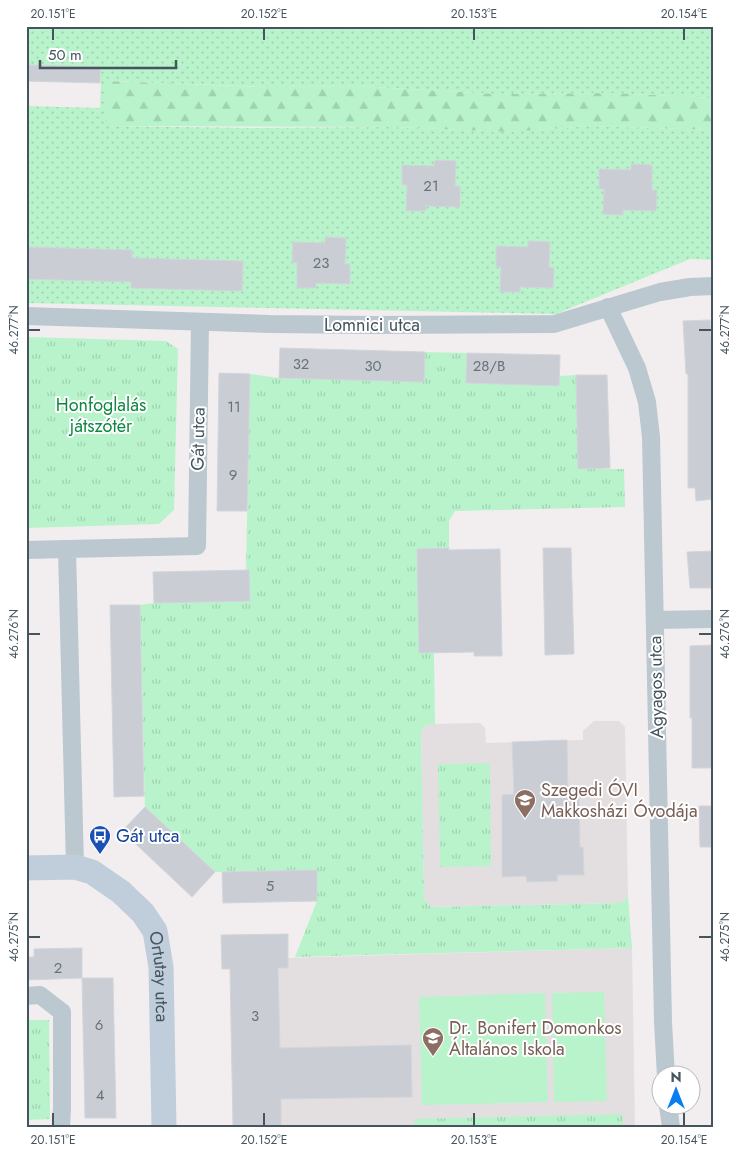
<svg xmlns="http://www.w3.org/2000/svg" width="739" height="1153" font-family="Jost,sans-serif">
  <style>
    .education { fill: #e3dfe1 }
    .grass { fill: url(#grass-dots) }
    .forest { fill: url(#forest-firs) }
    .park { fill: url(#park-tufts) }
    .pitch { fill: #b9f3cb }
    .building { fill: #caced4; stroke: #d2d5db }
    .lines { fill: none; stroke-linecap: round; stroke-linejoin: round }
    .street { stroke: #bbc8cf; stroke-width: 18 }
    .secondary { stroke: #bfceda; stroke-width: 25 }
    .ticks { fill: none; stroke: #45545e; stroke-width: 2 }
    .labels { text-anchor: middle; stroke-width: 4; stroke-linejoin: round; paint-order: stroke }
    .number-label { font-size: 15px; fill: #66727c }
    .street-label { font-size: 18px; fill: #45545e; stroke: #fff }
    .park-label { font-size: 18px; fill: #0e8742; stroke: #fff }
    .education-label { font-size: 18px; fill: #785e54; stroke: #fff; text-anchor: start }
    .transit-label { font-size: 18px; fill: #164399; stroke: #fff; text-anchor: start }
    .neatline { fill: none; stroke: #45545e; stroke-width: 2 }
    .ticks-label { font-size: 12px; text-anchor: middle; fill: #45545e }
  </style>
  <defs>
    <pattern id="grass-dots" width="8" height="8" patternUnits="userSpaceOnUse" patternTransform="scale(1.25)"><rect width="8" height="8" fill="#b9f3cb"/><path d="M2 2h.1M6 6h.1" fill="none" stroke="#a0d2b1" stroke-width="1.8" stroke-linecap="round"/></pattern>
    <pattern id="forest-firs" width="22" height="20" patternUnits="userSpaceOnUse" patternTransform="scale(1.25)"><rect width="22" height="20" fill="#b9f3cb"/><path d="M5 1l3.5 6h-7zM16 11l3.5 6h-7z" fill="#a0d2b1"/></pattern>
    <pattern id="park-tufts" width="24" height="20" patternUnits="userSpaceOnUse" patternTransform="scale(1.25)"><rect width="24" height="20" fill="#b9f3cb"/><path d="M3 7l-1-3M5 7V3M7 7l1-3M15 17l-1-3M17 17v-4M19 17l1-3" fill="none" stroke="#a0d2b1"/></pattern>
  </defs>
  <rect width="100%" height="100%" fill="#f2eeef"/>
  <!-- education -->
  <g class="education">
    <polygon points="594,721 619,721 625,727 628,896 621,903 431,907 424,899 421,731 428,724 480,723 485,728 486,743 583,740 583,731"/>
    <polygon points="221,935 288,958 632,948 635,1127 233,1127 230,987 250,986 250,969 222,969"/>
  </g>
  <!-- grass -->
  <polygon class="grass" points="26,26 713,26 713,98 613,93 495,94 357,86 266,87 107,81 106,126 253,128 392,127 509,132 589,126 713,130 713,260 690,259 556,314 26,303 26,106 100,108 101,81 26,79"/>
  <!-- forest -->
  <polygon class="forest" points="106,81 266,87 357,86 495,94 613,93 713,98 713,130 589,126 509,132 392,127 106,126"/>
  <!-- park -->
  <g class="park">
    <polygon points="26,337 166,341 178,349 174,510 159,524 26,528"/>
    <polygon points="424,352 467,353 466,383 559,386 559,376 576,375 578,469 624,469 625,507 455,511 449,521 449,548 417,549 419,652 434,653 435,724 428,724 421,731 424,899 431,907 621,903 628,896 632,948 295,957 317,901 316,870 215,872 145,807 140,605 154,603 250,601 249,571 246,571 250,374 279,378 423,382"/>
    <polygon points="490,763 491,866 440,867 438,764"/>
    <polygon points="26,1020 49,1020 50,1119 26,1120"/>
    <polygon points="622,1114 623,1127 413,1127 415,1119"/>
  </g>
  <!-- pitch -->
  <g class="pitch">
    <polygon points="604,992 607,1101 554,1102 552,993"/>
    <polygon points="545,993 548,1102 422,1105 419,997"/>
  </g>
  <!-- building -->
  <g class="building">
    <polygon points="26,65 100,67 100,83 26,81"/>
    <polygon points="435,160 456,161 455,186 460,186 460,207 426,206 426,211 406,211 407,185 402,185 402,165 434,166"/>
    <polygon points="631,164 652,165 652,190 657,190 656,211 623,210 623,215 603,214 604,189 599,189 599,169 631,170"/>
    <polygon points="325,237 346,238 345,264 350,264 350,284 316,283 316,288 297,288 297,263 292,262 293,242 325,243"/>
    <polygon points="528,241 550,242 549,267 554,268 553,288 520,287 520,292 500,292 501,267 496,266 496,246 528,247"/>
    <polygon points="26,247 132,250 132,258 243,261 242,291 131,288 131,282 26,279"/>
    <polygon points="710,320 711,338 713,338 713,499 696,501 695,488 688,488 688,374 686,374 683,321"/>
    <polygon points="280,348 425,352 424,382 279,378"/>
    <polygon points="467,353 560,355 559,386 466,383"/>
    <polygon points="219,373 250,374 247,511 217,511"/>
    <polygon points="576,375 607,375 610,468 578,469"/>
    <polygon points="449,548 449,550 500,549 502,656 474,656 474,652 419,653 417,549"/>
    <polygon points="543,548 571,548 574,654 545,655"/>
    <polygon points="713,551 713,588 690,588 687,552"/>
    <polygon points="249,570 250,601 154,603 153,572"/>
    <polygon points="110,605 140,605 144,796 114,797"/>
    <polygon points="713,645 713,768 692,768 692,718 690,718 690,646"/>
    <polygon points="567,740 568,793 579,793 580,847 583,847 584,875 557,875 558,881 527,882 526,876 502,877 502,795 514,794 512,742"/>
    <polygon points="699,806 713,806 713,847 700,847"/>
    <polygon points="145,807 215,872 192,897 122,831"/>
    <polygon points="317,870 317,901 223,903 222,872"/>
    <polygon points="288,934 288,968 278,968 280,1048 411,1045 412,1097 281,1099 281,1127 233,1127 230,969 222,969 221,935"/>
    <polygon points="82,948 82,978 26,980 26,957 34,957 34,949"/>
    <polygon points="82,978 113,978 116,1118 85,1118"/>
  </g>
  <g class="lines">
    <!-- street -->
    <g class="street">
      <polyline points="608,307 637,368 647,402 651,437 663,1022 666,1076"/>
      <polyline points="26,316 269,324 375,325 554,324 660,292 690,287 713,286"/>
      <polyline points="26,550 67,549"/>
      <polyline points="655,620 713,619"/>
      <polyline points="75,867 67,549 197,546 200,322"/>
      <polyline points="26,996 40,995 62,1012 62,1108 61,1127"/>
      <polyline points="668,1106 671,1127"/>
    </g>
    <!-- secondary -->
    <path class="secondary" id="s1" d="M 26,868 L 75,867 L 92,872 L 121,892 L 143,913 L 155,931 L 161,967 L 164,1127"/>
  </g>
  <!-- ticks -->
  <path class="ticks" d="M 53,28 L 53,40M 264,28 L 264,40M 474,28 L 474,40M 684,28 L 684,40M 28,330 L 40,330M 699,330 L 712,330M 28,634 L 40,634M 699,634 L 712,634M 28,937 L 40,937M 699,937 L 712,937M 53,1113 L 53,1126M 264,1113 L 264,1126M 474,1113 L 474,1126M 684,1113 L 684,1126"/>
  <!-- icons -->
  <defs>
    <g id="school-pin" transform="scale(1.125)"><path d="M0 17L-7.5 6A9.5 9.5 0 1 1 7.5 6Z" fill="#8d6e63" stroke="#fff"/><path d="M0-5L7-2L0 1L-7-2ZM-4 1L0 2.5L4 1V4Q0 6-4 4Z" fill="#fff"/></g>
    <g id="bus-pin" transform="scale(1.125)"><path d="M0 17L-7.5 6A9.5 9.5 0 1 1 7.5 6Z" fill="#1a4fb4" stroke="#fff"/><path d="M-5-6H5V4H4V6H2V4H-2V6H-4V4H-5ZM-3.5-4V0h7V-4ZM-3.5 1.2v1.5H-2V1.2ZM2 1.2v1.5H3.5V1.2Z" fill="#fff"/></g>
  </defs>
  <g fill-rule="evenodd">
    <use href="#school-pin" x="525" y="800"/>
    <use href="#bus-pin" x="100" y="836"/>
    <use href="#school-pin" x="433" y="1038"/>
  </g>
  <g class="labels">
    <!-- number labels -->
    <g class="number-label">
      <text x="431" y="191">21</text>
      <text x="321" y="268">23</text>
      <text x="301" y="369">32</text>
      <text x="373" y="371">30</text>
      <text x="489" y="371">28/B</text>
      <text x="234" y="412">11</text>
      <text x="233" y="480">9</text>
      <text x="270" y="891">5</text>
      <text x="58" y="973">2</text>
      <text x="255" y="1021">3</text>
      <text x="99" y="1030">6</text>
      <text x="100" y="1100">4</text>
    </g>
    <!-- street labels -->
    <g class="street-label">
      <text x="372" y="331">Lomnici utca</text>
      <text transform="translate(198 439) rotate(-89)" y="6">Gát utca</text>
      <text transform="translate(656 687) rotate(-91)" y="6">Agyagos utca</text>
      <text dy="6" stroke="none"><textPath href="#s1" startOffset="200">Ortutay utca</textPath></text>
    </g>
    <!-- park labels -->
    <g class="park-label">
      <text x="101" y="411">Honfoglalás<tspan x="101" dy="21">játszótér</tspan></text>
    </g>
    <!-- education labels -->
    <g class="education-label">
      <text x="541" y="796">Szegedi ÓVI<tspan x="541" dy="21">Makkosházi Óvodája</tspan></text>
      <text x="449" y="1034">Dr. Bonifert Domonkos<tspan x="449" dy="21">Általános Iskola</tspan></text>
    </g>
    <!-- transit labels -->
    <g class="transit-label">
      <text x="116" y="842">Gát utca</text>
    </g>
  </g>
  <!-- border -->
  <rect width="739" height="1153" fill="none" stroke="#ffffff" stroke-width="55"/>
  <!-- north arrow -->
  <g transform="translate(676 1090)"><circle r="24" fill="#ffffff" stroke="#b5bbbf"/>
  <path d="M0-4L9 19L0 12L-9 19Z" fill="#087ef2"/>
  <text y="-8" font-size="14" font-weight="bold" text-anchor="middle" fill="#45545e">N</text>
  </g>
  <!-- scale -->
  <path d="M40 60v8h136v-8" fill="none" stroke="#45545e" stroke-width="2.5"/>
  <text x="48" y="60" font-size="15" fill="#45545e" stroke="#ffffff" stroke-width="4" paint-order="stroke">50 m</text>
  <rect x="28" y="28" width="684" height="1098" class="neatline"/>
  <g class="ticks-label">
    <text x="53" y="18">20.151°E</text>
    <text x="264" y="18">20.152°E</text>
    <text x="474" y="18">20.153°E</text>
    <text x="684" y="18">20.154°E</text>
    <text transform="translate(14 330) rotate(-90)" y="4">46.277°N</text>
    <text transform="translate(725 330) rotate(-90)" y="4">46.277°N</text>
    <text transform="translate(14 634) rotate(-90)" y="4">46.276°N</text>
    <text transform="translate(725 634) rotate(-90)" y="4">46.276°N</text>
    <text transform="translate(14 937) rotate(-90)" y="4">46.275°N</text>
    <text transform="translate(725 937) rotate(-90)" y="4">46.275°N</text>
    <text x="53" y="1144">20.151°E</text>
    <text x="264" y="1144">20.152°E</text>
    <text x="474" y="1144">20.153°E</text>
    <text x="684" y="1144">20.154°E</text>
  </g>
</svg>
